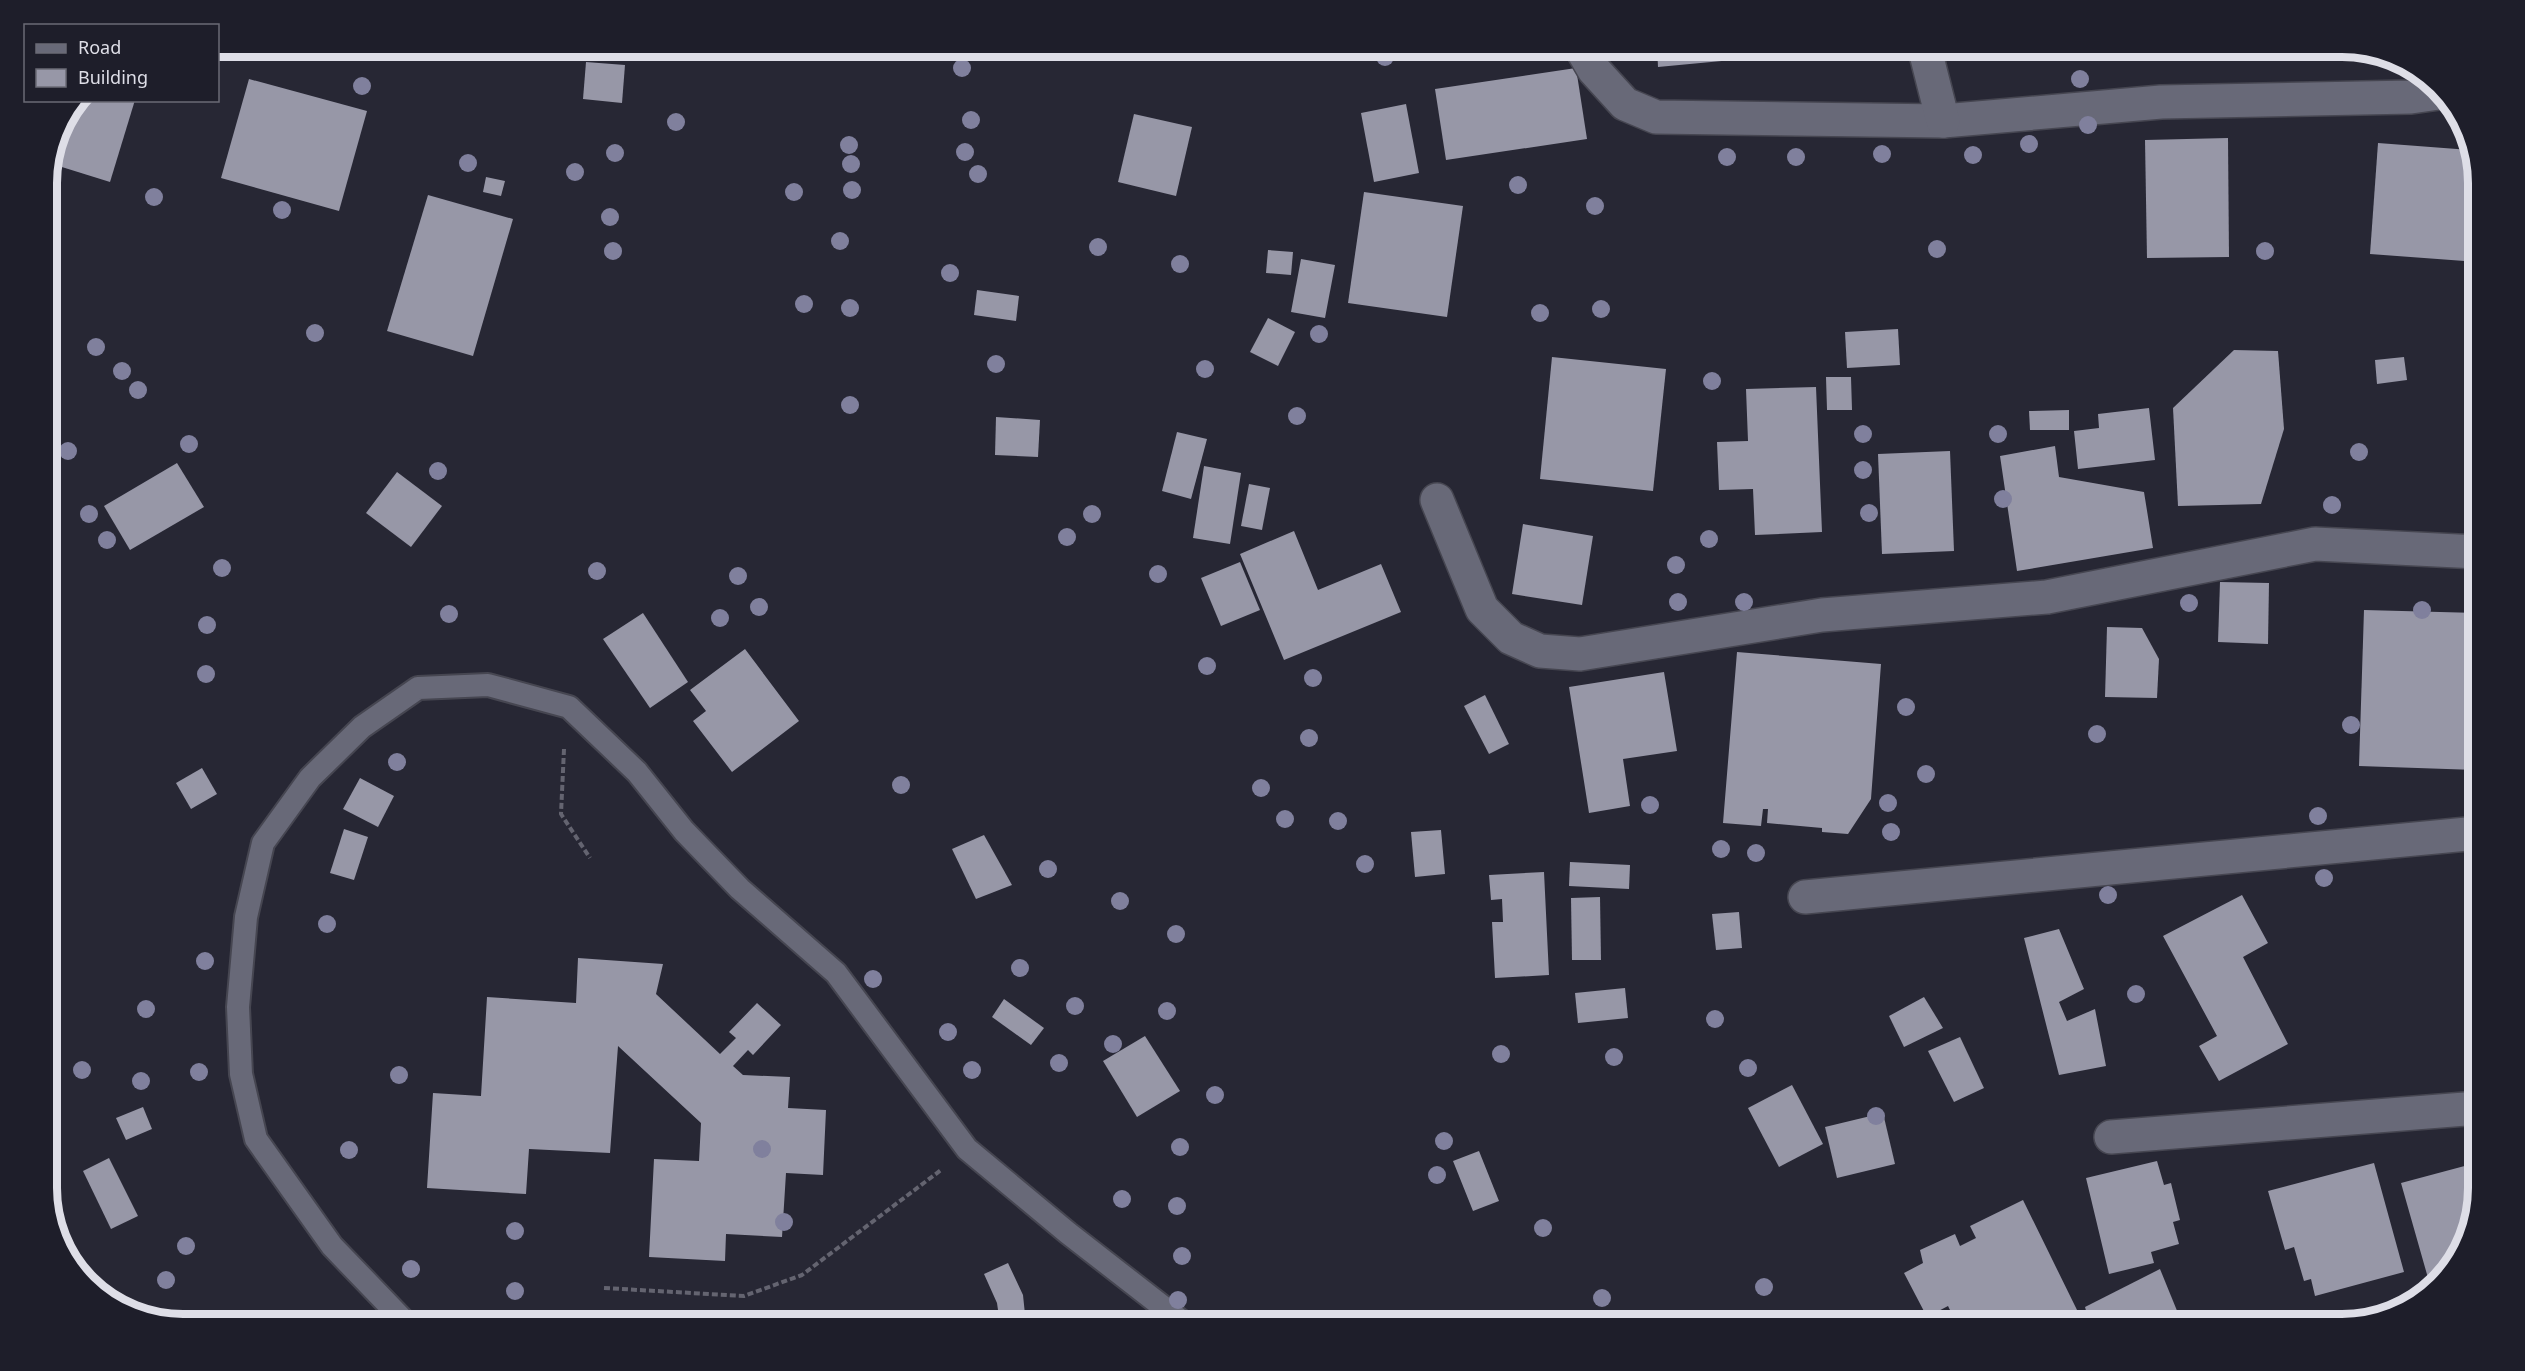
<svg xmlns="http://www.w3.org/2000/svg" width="2525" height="1371" font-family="'Noto Sans',sans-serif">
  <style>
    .building { fill: #9797a7 }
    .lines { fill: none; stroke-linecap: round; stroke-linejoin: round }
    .lane-casing { stroke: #464651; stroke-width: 26 }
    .street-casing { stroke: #464651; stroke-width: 36 }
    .path { stroke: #646470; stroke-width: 4; stroke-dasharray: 6 3; stroke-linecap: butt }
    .lane { stroke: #686978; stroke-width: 22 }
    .street { stroke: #686978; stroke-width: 33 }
    .tree { fill: #80809d }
    .rim { fill: none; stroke: #dedee7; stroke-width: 8 }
  </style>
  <rect width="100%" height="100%" fill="#272734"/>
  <!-- building -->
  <g class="building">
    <polygon points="1657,46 1784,46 1785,55 1658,67"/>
    <polygon points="586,62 625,65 622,103 583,99"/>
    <polygon points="1576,68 1587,139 1446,160 1435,89"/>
    <polygon points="249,79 367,111 339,211 221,178"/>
    <polygon points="77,100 135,100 110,182 49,163 57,130"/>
    <polygon points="1406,104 1419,173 1374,182 1361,113"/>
    <polygon points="1134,114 1192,127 1176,196 1118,182"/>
    <polygon points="2228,138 2229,257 2147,258 2145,140"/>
    <polygon points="2378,143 2470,150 2478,174 2478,262 2370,254"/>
    <polygon points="486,177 505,181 501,196 483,192"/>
    <polygon points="1364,192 1463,206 1447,317 1348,303"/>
    <polygon points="428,195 513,219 473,356 387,331"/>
    <polygon points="1268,250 1293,252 1291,275 1266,273"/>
    <polygon points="1301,259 1335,265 1325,318 1291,312"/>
    <polygon points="977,290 1019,296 1016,321 974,315"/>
    <polygon points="1268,318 1295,332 1278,366 1250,352"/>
    <polygon points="1898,329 1900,365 1847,368 1845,332"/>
    <polygon points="2234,350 2278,351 2284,429 2261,504 2178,506 2173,408"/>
    <polygon points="1552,357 1666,369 1653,491 1540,479"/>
    <polygon points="2404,357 2407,380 2377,384 2375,360"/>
    <polygon points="1826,377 1851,377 1852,410 1827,410"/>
    <polygon points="1816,387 1822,532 1755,535 1753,489 1719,490 1717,442 1748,441 1746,389"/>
    <polygon points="2149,408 2155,460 2078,469 2074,431 2099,428 2098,414"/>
    <polygon points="2069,410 2069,430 2030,430 2029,411"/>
    <polygon points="996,417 1040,420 1038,457 995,455"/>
    <polygon points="1177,432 1207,439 1191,499 1162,491"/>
    <polygon points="2055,446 2059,477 2144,492 2153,548 2017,571 2000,456"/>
    <polygon points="1950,451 1954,551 1882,554 1878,454"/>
    <polygon points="177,463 204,507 130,550 104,506"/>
    <polygon points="1204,466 1241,473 1230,544 1193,538"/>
    <polygon points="397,472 442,506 411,547 366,513"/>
    <polygon points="1249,484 1270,488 1262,530 1241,526"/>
    <polygon points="1523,524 1593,536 1582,605 1512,594"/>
    <polygon points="1294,531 1318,590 1381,564 1401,612 1284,660 1240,554"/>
    <polygon points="1240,562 1260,610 1221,626 1201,578"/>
    <polygon points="2220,582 2269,583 2268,644 2218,642"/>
    <polygon points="2364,610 2478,613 2476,770 2359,766"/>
    <polygon points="643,613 688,682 650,708 603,639"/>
    <polygon points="2107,627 2142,628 2159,659 2157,698 2105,697"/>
    <polygon points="745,649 799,721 732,772 693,721 706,711 690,690"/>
    <polygon points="1737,652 1881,664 1871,799 1848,834 1822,832 1822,828 1767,823 1768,809 1763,809 1761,826 1723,823"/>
    <polygon points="1664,672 1677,751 1623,759 1630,806 1589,813 1569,687"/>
    <polygon points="1485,695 1509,744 1489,754 1464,706"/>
    <polygon points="202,768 217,794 191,809 176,783"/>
    <polygon points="360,778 394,796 378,827 343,809"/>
    <polygon points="344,829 368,837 354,880 330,873"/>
    <polygon points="1441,830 1445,874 1415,877 1411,832"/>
    <polygon points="984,835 1012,885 976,899 952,849"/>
    <polygon points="1570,862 1630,865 1629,889 1569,886"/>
    <polygon points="1544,872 1549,975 1495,978 1492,922 1503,922 1502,899 1491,900 1489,875"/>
    <polygon points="2242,895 2268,943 2243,957 2288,1044 2219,1081 2199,1046 2217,1036 2163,936"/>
    <polygon points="1600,897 1601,960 1572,960 1571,898"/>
    <polygon points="1739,912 1742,948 1716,950 1712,914"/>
    <polygon points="2059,929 2084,989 2059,1002 2067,1021 2095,1009 2106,1066 2059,1075 2024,938"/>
    <polygon points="578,958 663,964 656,994 720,1054 736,1038 729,1032 757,1003 781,1025 753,1055 748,1050 733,1066 743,1075 790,1077 788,1108 826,1110 823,1175 786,1173 782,1237 726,1234 725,1261 649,1257 654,1159 699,1161 701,1123 618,1046 610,1153 529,1149 526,1194 427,1188 433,1093 481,1096 487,997 576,1003"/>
    <polygon points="1625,988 1628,1018 1578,1023 1575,993"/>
    <polygon points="1924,997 1943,1028 1904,1047 1889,1016"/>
    <polygon points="1004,999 1044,1028 1031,1045 992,1017"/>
    <polygon points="1145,1036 1180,1091 1137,1117 1103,1061"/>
    <polygon points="1960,1037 1984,1088 1954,1102 1928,1051"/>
    <polygon points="1792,1085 1823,1144 1779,1167 1748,1108"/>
    <polygon points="143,1107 152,1129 126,1140 116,1118"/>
    <polygon points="1883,1113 1895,1164 1837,1178 1825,1127"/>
    <polygon points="51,1117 57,1135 47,1138 47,1118"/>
    <polygon points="1479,1151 1499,1201 1473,1211 1453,1161"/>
    <polygon points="109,1158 138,1216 111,1229 83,1171"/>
    <polygon points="2157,1161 2164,1185 2171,1183 2180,1220 2173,1222 2179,1244 2151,1252 2154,1263 2109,1274 2086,1178"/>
    <polygon points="2374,1163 2404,1272 2315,1296 2311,1279 2304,1281 2294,1247 2285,1250 2268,1191"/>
    <polygon points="2472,1164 2475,1176 2478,1175 2478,1188 2464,1249 2430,1285 2401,1183"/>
    <polygon points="2023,1200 2078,1312 2052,1324 1969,1324 1962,1311 1953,1316 1948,1306 1927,1317 1904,1273 1923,1263 1920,1250 1955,1234 1960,1246 1976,1238 1970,1226"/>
    <polygon points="1008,1263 1023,1295 1026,1324 1000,1324 997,1303 984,1274"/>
    <polygon points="2160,1269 2182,1323 2090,1324 2085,1307"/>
  </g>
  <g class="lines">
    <!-- lane casing -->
    <g class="lane-casing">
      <polyline id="lane" points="407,1324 332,1246 256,1139 241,1074 238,1007 246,917 263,843 310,778 362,727 418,688 488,685 569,707 637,772 684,831 740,889 836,973 967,1149 1068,1233 1185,1324"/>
    </g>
    <!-- street casing -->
    <g class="street-casing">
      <g id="street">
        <polyline points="1580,46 1594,70 1625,104 1656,117 1943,121 2161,102 2411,97 2439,93"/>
        <polyline points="1924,46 1943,121"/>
        <polyline points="1437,500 1482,609 1511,638 1540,651 1580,654 1822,615 2047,597 2315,544 2478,552"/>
        <polyline points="1805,897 2478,833"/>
        <polyline points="2111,1137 2478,1108"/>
      </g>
    </g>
    <!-- path -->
    <g class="path">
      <polyline points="564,749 561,814 590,858"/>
      <polyline points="604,1288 744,1296 802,1275 941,1170"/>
    </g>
    <!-- lane -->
    <use href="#lane" class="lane"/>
    <!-- street -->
    <use href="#street" class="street"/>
  </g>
  <!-- trees -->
  <g class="tree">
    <circle cx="1385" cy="57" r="9"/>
    <circle cx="962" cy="68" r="9"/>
    <circle cx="2080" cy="79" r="9"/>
    <circle cx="362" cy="86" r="9"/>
    <circle cx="971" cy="120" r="9"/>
    <circle cx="676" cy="122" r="9"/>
    <circle cx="2088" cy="125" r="9"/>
    <circle cx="2029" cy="144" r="9"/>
    <circle cx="849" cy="145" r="9"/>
    <circle cx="965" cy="152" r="9"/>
    <circle cx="615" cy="153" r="9"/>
    <circle cx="1882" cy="154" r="9"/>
    <circle cx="1973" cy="155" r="9"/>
    <circle cx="1727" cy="157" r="9"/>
    <circle cx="1796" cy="157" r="9"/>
    <circle cx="468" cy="163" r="9"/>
    <circle cx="851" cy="164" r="9"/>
    <circle cx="575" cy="172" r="9"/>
    <circle cx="978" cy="174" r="9"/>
    <circle cx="1518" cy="185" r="9"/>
    <circle cx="852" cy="190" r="9"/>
    <circle cx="794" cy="192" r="9"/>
    <circle cx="154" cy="197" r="9"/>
    <circle cx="1595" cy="206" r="9"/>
    <circle cx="282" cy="210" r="9"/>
    <circle cx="610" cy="217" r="9"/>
    <circle cx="840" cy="241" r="9"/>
    <circle cx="1098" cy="247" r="9"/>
    <circle cx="1937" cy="249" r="9"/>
    <circle cx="613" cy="251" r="9"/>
    <circle cx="2265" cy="251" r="9"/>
    <circle cx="1180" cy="264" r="9"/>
    <circle cx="950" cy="273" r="9"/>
    <circle cx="804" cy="304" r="9"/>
    <circle cx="850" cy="308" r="9"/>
    <circle cx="1601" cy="309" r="9"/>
    <circle cx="1540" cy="313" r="9"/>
    <circle cx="315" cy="333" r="9"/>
    <circle cx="1319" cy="334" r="9"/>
    <circle cx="96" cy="347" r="9"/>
    <circle cx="996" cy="364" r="9"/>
    <circle cx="1205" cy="369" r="9"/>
    <circle cx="122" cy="371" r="9"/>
    <circle cx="1712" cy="381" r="9"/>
    <circle cx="138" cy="390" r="9"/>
    <circle cx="850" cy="405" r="9"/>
    <circle cx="1297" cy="416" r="9"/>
    <circle cx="1863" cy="434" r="9"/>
    <circle cx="1998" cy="434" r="9"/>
    <circle cx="189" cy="444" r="9"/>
    <circle cx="68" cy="451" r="9"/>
    <circle cx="2359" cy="452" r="9"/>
    <circle cx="1863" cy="470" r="9"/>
    <circle cx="438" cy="471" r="9"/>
    <circle cx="2003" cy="499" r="9"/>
    <circle cx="2332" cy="505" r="9"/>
    <circle cx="1869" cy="513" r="9"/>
    <circle cx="89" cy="514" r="9"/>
    <circle cx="1092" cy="514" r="9"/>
    <circle cx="1067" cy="537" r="9"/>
    <circle cx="1709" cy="539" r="9"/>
    <circle cx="107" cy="540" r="9"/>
    <circle cx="1676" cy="565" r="9"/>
    <circle cx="222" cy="568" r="9"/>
    <circle cx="597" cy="571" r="9"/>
    <circle cx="1158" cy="574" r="9"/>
    <circle cx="738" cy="576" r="9"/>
    <circle cx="1678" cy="602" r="9"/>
    <circle cx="1744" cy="602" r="9"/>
    <circle cx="2189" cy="603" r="9"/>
    <circle cx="759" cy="607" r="9"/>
    <circle cx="2422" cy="610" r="9"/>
    <circle cx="449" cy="614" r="9"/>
    <circle cx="720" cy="618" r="9"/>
    <circle cx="207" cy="625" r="9"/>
    <circle cx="1207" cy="666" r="9"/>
    <circle cx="206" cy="674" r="9"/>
    <circle cx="1313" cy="678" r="9"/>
    <circle cx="1906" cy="707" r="9"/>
    <circle cx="2351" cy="725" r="9"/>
    <circle cx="2097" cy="734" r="9"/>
    <circle cx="1309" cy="738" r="9"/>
    <circle cx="397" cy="762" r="9"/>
    <circle cx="1926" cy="774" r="9"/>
    <circle cx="901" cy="785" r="9"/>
    <circle cx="1261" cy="788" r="9"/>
    <circle cx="1888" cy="803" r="9"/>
    <circle cx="1650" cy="805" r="9"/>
    <circle cx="2318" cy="816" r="9"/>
    <circle cx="1285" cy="819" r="9"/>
    <circle cx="1338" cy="821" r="9"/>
    <circle cx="1891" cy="832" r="9"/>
    <circle cx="1721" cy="849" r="9"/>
    <circle cx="1756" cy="853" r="9"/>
    <circle cx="1365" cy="864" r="9"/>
    <circle cx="1048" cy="869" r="9"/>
    <circle cx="2324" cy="878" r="9"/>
    <circle cx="2108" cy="895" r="9"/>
    <circle cx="1120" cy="901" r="9"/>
    <circle cx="327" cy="924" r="9"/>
    <circle cx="1176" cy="934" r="9"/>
    <circle cx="205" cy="961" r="9"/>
    <circle cx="1020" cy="968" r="9"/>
    <circle cx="873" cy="979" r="9"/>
    <circle cx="2136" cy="994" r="9"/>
    <circle cx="1075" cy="1006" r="9"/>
    <circle cx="146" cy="1009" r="9"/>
    <circle cx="1167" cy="1011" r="9"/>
    <circle cx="1715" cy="1019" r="9"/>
    <circle cx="948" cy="1032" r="9"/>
    <circle cx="1113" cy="1044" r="9"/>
    <circle cx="1501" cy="1054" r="9"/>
    <circle cx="1614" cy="1057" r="9"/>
    <circle cx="1059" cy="1063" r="9"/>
    <circle cx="1748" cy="1068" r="9"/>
    <circle cx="82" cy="1070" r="9"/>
    <circle cx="972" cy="1070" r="9"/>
    <circle cx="199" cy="1072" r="9"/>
    <circle cx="399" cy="1075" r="9"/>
    <circle cx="141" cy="1081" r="9"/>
    <circle cx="1215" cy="1095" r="9"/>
    <circle cx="1876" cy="1116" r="9"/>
    <circle cx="1444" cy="1141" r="9"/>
    <circle cx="1180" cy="1147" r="9"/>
    <circle cx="762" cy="1149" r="9"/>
    <circle cx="349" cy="1150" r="9"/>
    <circle cx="1437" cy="1175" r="9"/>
    <circle cx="1122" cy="1199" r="9"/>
    <circle cx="1177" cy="1206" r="9"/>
    <circle cx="784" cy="1222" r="9"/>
    <circle cx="1543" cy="1228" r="9"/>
    <circle cx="515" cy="1231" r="9"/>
    <circle cx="186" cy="1246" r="9"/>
    <circle cx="1182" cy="1256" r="9"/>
    <circle cx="411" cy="1269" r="9"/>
    <circle cx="166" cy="1280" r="9"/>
    <circle cx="1764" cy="1287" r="9"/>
    <circle cx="515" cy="1291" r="9"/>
    <circle cx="1602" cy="1298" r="9"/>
    <circle cx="1178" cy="1300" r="9"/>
  </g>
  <!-- crop -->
  <path d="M0 0H2525V1371H0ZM183 57H2342A126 126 0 0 1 2468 183V1188A126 126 0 0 1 2342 1314H183A126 126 0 0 1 57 1188V183A126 126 0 0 1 183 57Z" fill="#1e1e2a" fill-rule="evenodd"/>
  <path class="rim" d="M183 57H2342A126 126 0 0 1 2468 183V1188A126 126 0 0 1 2342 1314H183A126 126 0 0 1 57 1188V183A126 126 0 0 1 183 57Z"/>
  <!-- legend -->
  <rect x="24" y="24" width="195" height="78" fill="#1e1e2a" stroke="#6b6b76" stroke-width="1.5"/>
  <rect x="36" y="44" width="30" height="9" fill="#686978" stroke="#6b6b76" stroke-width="1.5"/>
  <text x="78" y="54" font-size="18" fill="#dedee7">Road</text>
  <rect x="36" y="69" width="30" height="18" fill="#9797a7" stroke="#6b6b76" stroke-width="1.5"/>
  <text x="78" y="84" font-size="18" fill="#dedee7">Building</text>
</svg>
